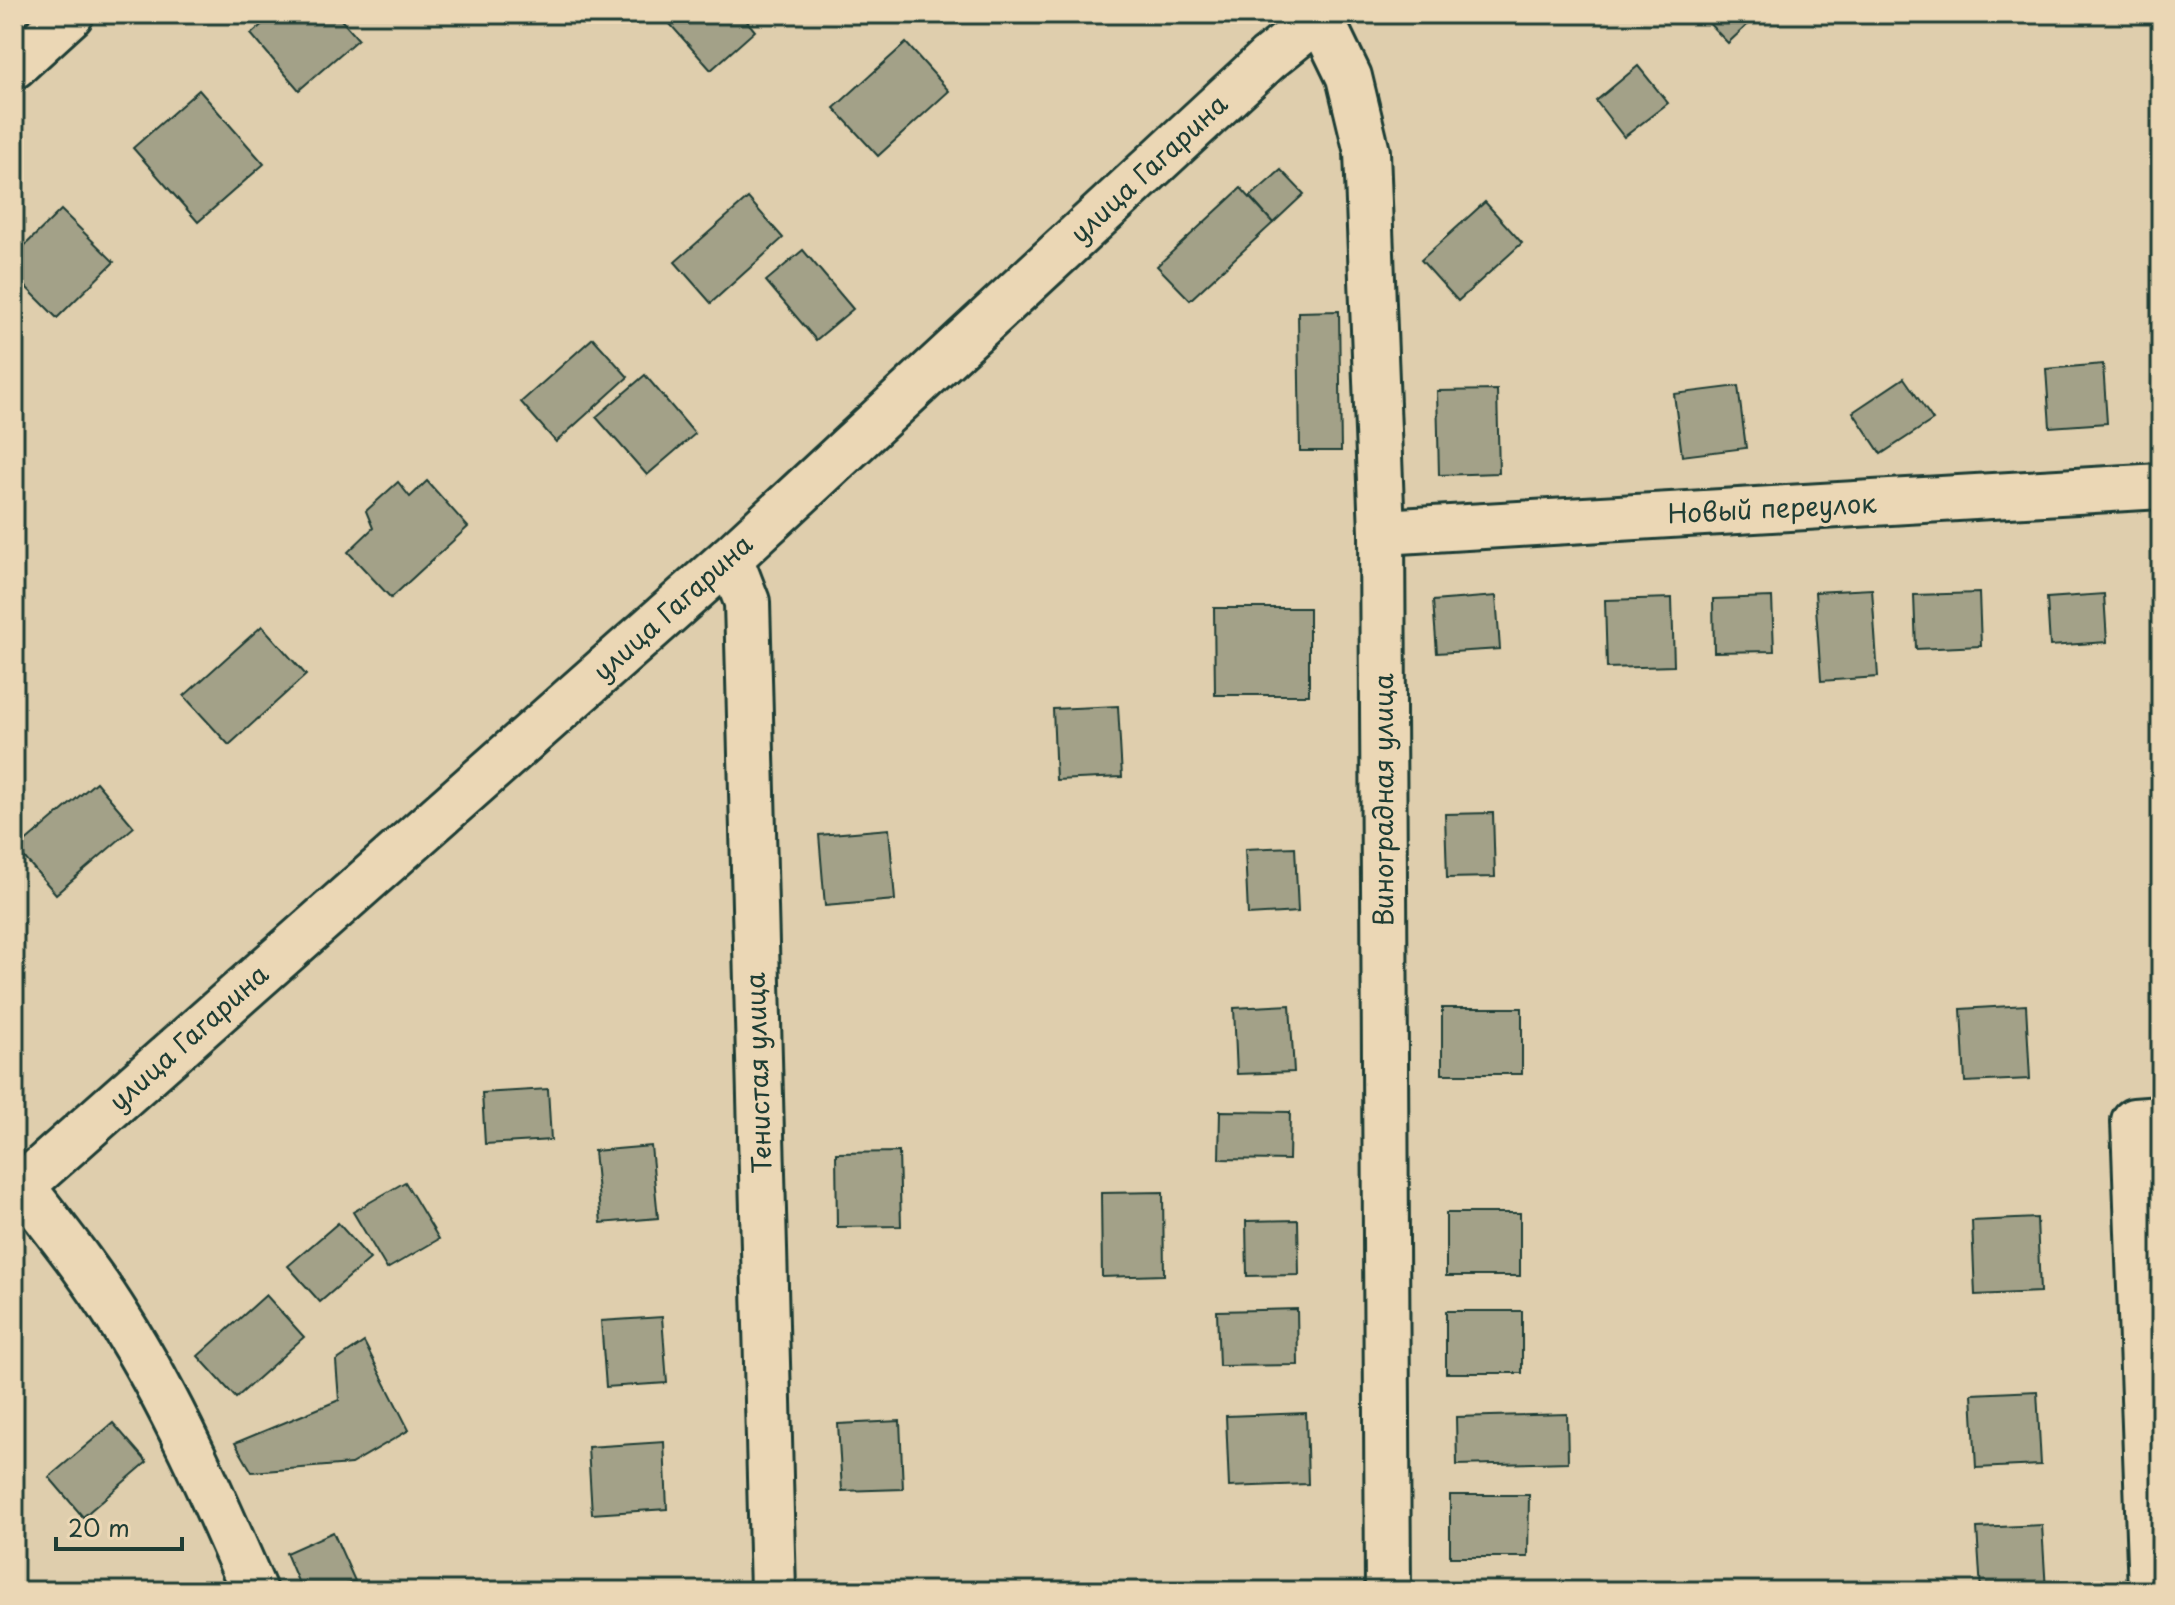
<svg xmlns="http://www.w3.org/2000/svg" width="2175" height="1605" font-family="'Playpen Sans',sans-serif">
  <style>
    .building { fill: #a3a188; stroke: #1f3d34; stroke-width: 2 }
    .lines { fill: none; stroke-linecap: round; stroke-linejoin: round }
    .street-casing { stroke: #1f3d34; stroke-width: 50 }
    .street { stroke: #ebd7b5; stroke-width: 44 }
    .labels { text-anchor: middle; stroke-width: 7; stroke-linejoin: round; paint-order: stroke }
    .street-label { font-size: 26px; fill: #1f3d34; stroke: #ebd7b5 }
  </style>
  <rect width="100%" height="100%" fill="#dfcead"/>
  <filter id="ink" filterUnits="userSpaceOnUse"><feTurbulence type="fractalNoise" baseFrequency=".0125" numOctaves="2"/><feDisplacementMap in="SourceGraphic" scale="16" xChannelSelector="R" yChannelSelector="G"/><feConvolveMatrix kernelMatrix="1 2 1 2 8 2 1 2 1" color-interpolation-filters="sRGB"/></filter>
  <g filter="url(#ink)">
    <!-- building -->
    <g class="building">
      <polygon points="274,14 336,14 358,39 299,90 251,34"/>
      <polygon points="661,14 741,14 755,31 711,70"/>
      <polygon points="1700,14 1759,14 1728,43"/>
      <polygon points="906,43 949,91 878,156 834,108"/>
      <polygon points="1638,66 1668,103 1624,137 1596,101"/>
      <polygon points="199,90 264,164 198,222 133,148"/>
      <polygon points="1281,170 1304,194 1273,223 1250,197"/>
      <polygon points="1241,188 1273,223 1190,300 1157,266"/>
      <polygon points="748,198 783,238 711,303 675,262"/>
      <polygon points="1485,202 1522,243 1458,301 1421,260"/>
      <polygon points="61,210 114,262 57,318 14,275 14,256"/>
      <polygon points="803,250 853,309 816,340 766,281"/>
      <polygon points="1339,311 1341,451 1300,451 1298,312"/>
      <polygon points="593,338 628,377 556,442 521,402"/>
      <polygon points="2103,364 2107,423 2050,427 2046,369"/>
      <polygon points="645,375 695,434 647,475 596,417"/>
      <polygon points="1904,378 1933,420 1881,454 1853,412"/>
      <polygon points="1738,386 1746,448 1682,456 1674,394"/>
      <polygon points="1497,390 1499,473 1439,475 1437,391"/>
      <polygon points="427,481 468,527 391,598 348,552 373,528 366,511 398,482 410,497"/>
      <polygon points="1872,589 1878,677 1821,681 1815,592"/>
      <polygon points="1979,593 1981,646 1916,649 1914,595"/>
      <polygon points="2104,594 2107,642 2050,646 2047,598"/>
      <polygon points="1496,596 1500,649 1437,653 1433,601"/>
      <polygon points="1772,597 1774,651 1714,652 1713,599"/>
      <polygon points="1672,598 1674,666 1607,668 1605,600"/>
      <polygon points="1214,608 1309,608 1309,695 1215,695"/>
      <polygon points="262,626 306,675 229,745 184,696"/>
      <polygon points="1118,706 1122,777 1056,780 1053,709"/>
      <polygon points="96,782 134,827 56,894 17,849"/>
      <polygon points="1493,813 1495,877 1447,878 1445,814"/>
      <polygon points="889,829 895,900 825,906 819,835"/>
      <polygon points="1295,847 1298,912 1248,915 1245,849"/>
      <polygon points="1290,1005 1294,1072 1237,1074 1234,1008"/>
      <polygon points="2026,1005 2030,1079 1965,1082 1961,1009"/>
      <rect x="1442" y="1008" width="80" height="66"/>
      <polygon points="548,1089 551,1140 485,1144 482,1093"/>
      <polygon points="1220,1111 1290,1112 1289,1160 1219,1159"/>
      <polygon points="651,1146 658,1218 601,1223 594,1151"/>
      <polygon points="899,1152 901,1226 837,1227 836,1153"/>
      <polygon points="405,1182 439,1239 387,1269 353,1212"/>
      <polygon points="1163,1192 1164,1275 1102,1277 1101,1193"/>
      <rect x="1446" y="1213" width="74" height="63"/>
      <polygon points="2037,1218 2040,1292 1975,1295 1972,1221"/>
      <polygon points="1298,1220 1299,1275 1247,1276 1246,1221"/>
      <polygon points="338,1223 370,1259 320,1302 288,1266"/>
      <polygon points="266,1295 304,1337 236,1398 198,1356"/>
      <polygon points="1297,1309 1298,1365 1219,1366 1217,1311"/>
      <rect x="1446" y="1311" width="76" height="62"/>
      <polygon points="662,1317 667,1383 606,1387 601,1321"/>
      <polygon points="364,1342 409,1430 351,1464 252,1472 235,1443 339,1400 336,1361"/>
      <polygon points="2037,1391 2041,1465 1976,1468 1972,1394"/>
      <polygon points="1306,1413 1308,1484 1229,1487 1226,1416"/>
      <polygon points="1567,1414 1568,1462 1457,1465 1456,1417"/>
      <polygon points="900,1421 903,1489 842,1491 838,1424"/>
      <polygon points="113,1423 147,1462 83,1517 49,1477"/>
      <polygon points="664,1442 667,1509 592,1514 588,1447"/>
      <polygon points="1450,1495 1529,1495 1528,1557 1450,1557"/>
      <polygon points="2042,1525 2046,1591 1981,1591 1977,1528"/>
      <polygon points="333,1532 355,1581 331,1591 302,1591 286,1553"/>
    </g>
    <g class="lines">
      <!-- street casing -->
      <g class="street-casing">
        <g id="street">
          <polyline points="1320,17 1349,77 1367,152 1382,532 1388,1591"/>
          <polyline points="14,66 71,14"/>
          <polyline points="1382,532 2161,486"/>
          <polyline points="730,558 747,602 773,1591"/>
          <path d="M 22,1186 C 56,1230 90,1272 119,1319 C 173,1404 214,1499 254,1591"/>
          <polyline points="14,1193 730,558 1268,59 1324,14"/>
          <polyline points="2151,1591 2134,1121 2161,1119"/>
        </g>
      </g>
      <!-- street -->
      <use href="#street" class="street"/>
    </g>
  </g>
  <g class="labels">
    <!-- street labels -->
    <g class="street-label">
      <text transform="translate(1149 169) rotate(-43)" y="9">улица Гагарина</text>
      <text transform="translate(1772 509) rotate(-3)" y="9">Новый переулок</text>
      <text transform="translate(673 608) rotate(-42)" y="9">улица Гагарина</text>
      <text transform="translate(1384 800) rotate(-90)" y="9">Виноградная улица</text>
      <text transform="translate(189 1038) rotate(-42)" y="9">улица Гагарина</text>
      <text transform="translate(759 1073) rotate(-92)" y="9">Тенистая улица</text>
    </g>
  </g>
  <!-- margin -->
  <rect width="2175" height="1605" fill="none" stroke="#ebd7b5" stroke-width="48"/>
  <rect x="24" y="24" width="2127" height="1557" fill="none" stroke="#1f3d34" stroke-width="3" filter="url(#ink)"/>
  <!-- scale -->
  <path d="M56 1537v12h126v-12" fill="none" stroke="#1f3d34" stroke-width="4"/>
  <text x="68" y="1537" font-size="24" fill="#1f3d34" stroke="#ebd7b5" stroke-width="6" paint-order="stroke">20 m</text>
</svg>
